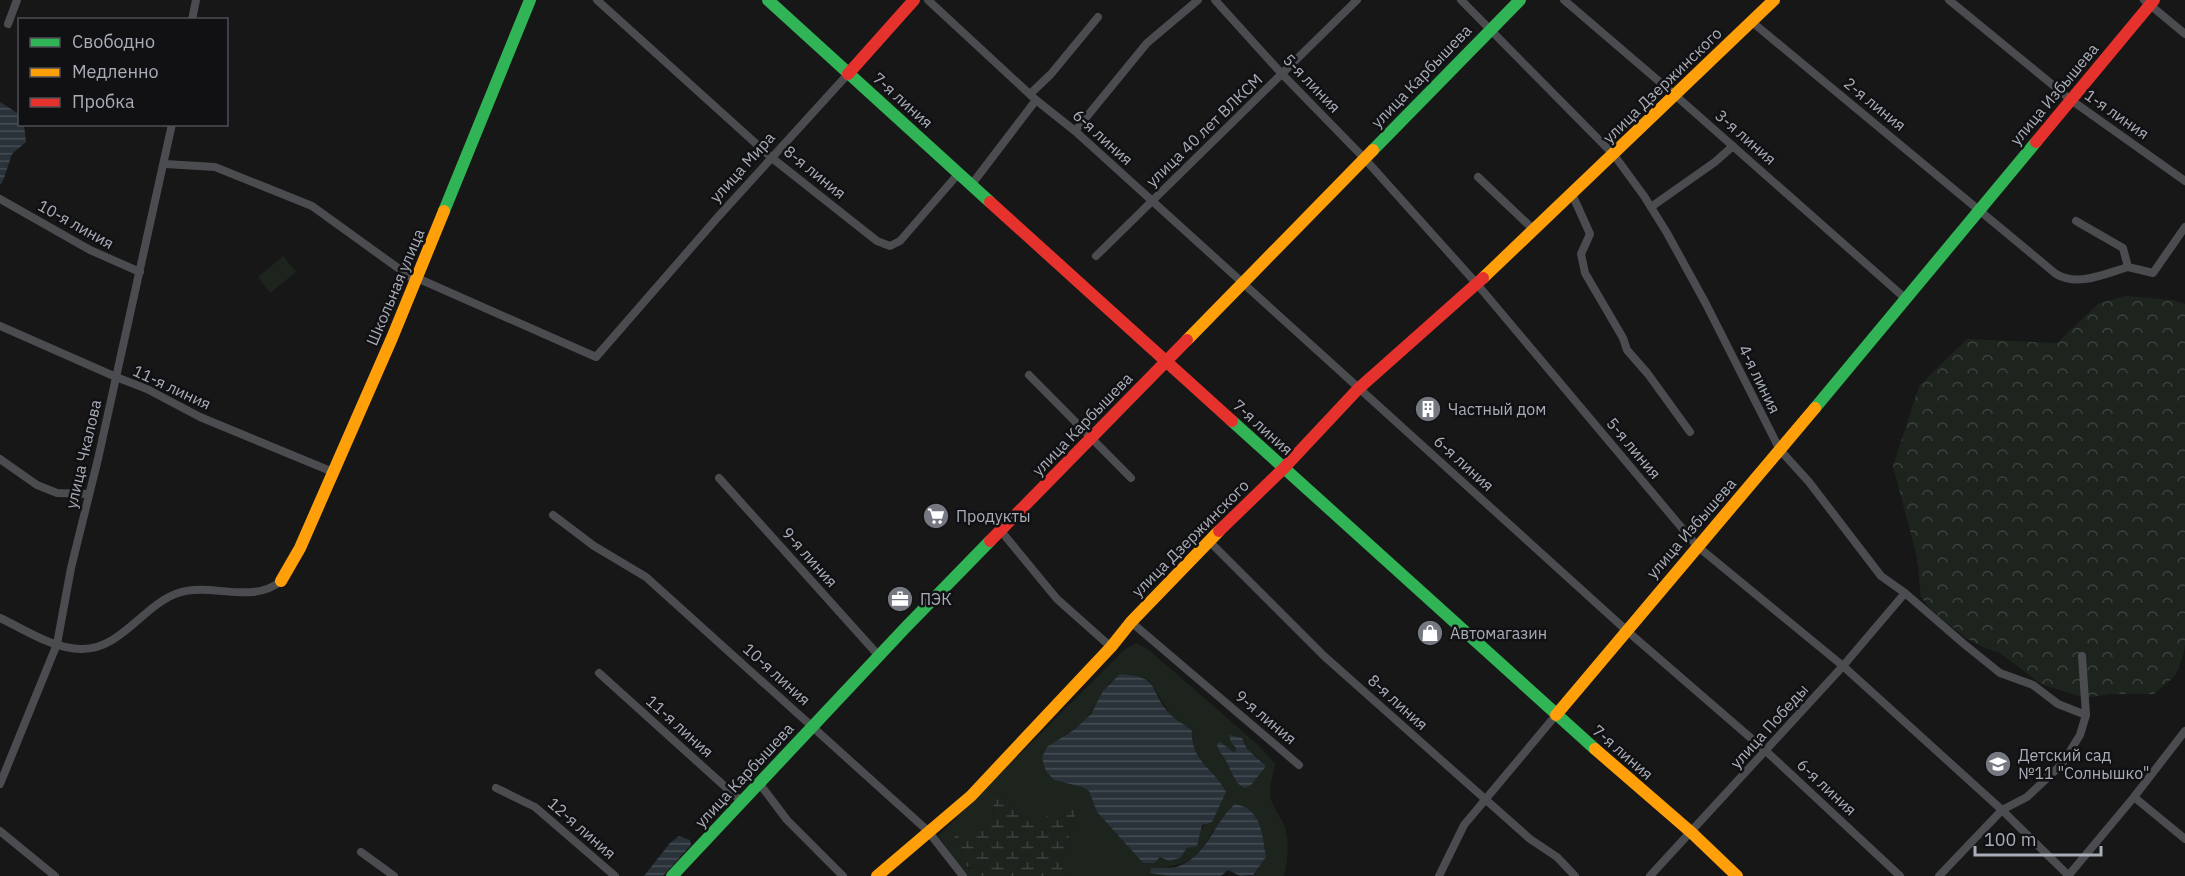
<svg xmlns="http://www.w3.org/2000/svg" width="2185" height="876" font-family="'IBM Plex Sans',sans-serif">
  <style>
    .grass { fill: #1d241e; fill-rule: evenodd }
    .forest { fill: url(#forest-crowns) }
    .wetland { fill: url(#wetland-marsh) }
    .water { fill: url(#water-rules) }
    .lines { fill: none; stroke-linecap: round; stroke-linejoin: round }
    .street { stroke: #4b4c50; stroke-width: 8 }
    .fast { stroke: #30b455; stroke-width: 12 }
    .slow { stroke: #ff9f0a; stroke-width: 12 }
    .jam { stroke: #e5322d; stroke-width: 12 }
    .labels { text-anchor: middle; stroke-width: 5; stroke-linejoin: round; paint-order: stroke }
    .street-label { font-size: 16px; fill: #a8adb8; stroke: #111113 }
    .poi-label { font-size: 16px; fill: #a8adb8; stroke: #111113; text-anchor: start }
  </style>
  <defs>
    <pattern id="forest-crowns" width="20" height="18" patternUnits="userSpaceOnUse" patternTransform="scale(1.5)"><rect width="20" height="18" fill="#1d241e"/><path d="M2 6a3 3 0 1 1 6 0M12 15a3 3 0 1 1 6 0" fill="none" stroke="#3b413d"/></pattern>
    <pattern id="wetland-marsh" width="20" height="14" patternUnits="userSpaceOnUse" patternTransform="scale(1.5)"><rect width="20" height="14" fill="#1d241e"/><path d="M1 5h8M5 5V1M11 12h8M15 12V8" fill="none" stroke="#3b413d"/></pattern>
    <pattern id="water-rules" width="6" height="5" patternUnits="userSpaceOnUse" patternTransform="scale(1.5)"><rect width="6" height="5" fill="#2a3239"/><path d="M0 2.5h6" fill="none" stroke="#464d54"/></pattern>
  </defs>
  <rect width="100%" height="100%" fill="#171717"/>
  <!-- grass -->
  <g class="grass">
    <polygon points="283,256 296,272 270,293 258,277"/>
    <path d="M 1136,643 L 1149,650 L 1257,744 L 1275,764 C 1273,776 1268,788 1271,800 C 1274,809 1281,817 1284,825 C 1290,841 1288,860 1284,876 L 1249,876 L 1253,875 L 1213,830 C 1196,862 1187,866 1151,868 L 1150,873 L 1170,876 L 1065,876 L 1061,863 L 1076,813 L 1054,811 L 1036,826 C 1019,819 1010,808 1002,793 L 993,811 L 995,819 L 992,825 L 955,842 C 962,849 962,853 960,862 L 968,868 L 976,868 L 981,876 L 966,876 L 938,836 L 1124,650 ZM 1149,680 L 1170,714 L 1192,731 C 1192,763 1214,768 1226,792 C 1214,815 1195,836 1180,858 L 1169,861 L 1160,857 L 1143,863 L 1097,812 L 1089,791 L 1082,787 L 1054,780 L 1064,735 C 1093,720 1093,705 1110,682 ZM 1245,741 L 1247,749 L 1263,762 L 1235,781 L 1225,758 L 1221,754 L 1222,744 L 1235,753 L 1236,748 L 1231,742 Z"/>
  </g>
  <!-- forest -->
  <polygon class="forest" points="2127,296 2172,300 2185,304 2185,644 2183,656 2175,676 2154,694 2111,694 2085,698 2041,684 2000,653 1983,647 1966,638 1932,611 1921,597 1917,557 1893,466 1919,386 1967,339 2057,343 2099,303"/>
  <!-- wetland -->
  <path class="wetland" d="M 998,793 L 1002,793 C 1010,808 1019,819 1036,825 L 1054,811 L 1076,800 L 1076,813 L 1061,863 L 1065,876 L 981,876 L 976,868 L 962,866 L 960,862 C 964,847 957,849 954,837 C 967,829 988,833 995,819 C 993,810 992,801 998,793 Z"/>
  <!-- water -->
  <g class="water">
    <polygon points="0,102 19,114 20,124 24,125 26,142 12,154 3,181 0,184"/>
    <path d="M 1120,674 C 1162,678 1147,687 1169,713 C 1175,720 1185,724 1192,731 C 1191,762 1214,768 1226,792 L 1212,822 L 1202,825 L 1197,846 L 1187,848 L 1180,858 L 1169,861 L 1160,857 L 1154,863 L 1143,863 L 1097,812 L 1089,791 L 1082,787 L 1054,780 L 1046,771 L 1042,758 L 1047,747 L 1075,729 L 1091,714 L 1103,691 Z"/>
    <path d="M 1229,735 L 1242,738 L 1247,749 L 1266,766 L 1251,785 L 1245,788 C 1233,783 1232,771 1226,761 C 1223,755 1218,751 1217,744 L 1220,742 L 1235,753 L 1236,748 L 1231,742 Z"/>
    <path d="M 1235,804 C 1262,809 1262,835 1266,857 L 1253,875 L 1240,876 L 1228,870 L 1221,876 L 1170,876 L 1150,873 L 1151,868 C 1160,867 1172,869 1179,866 C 1207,856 1214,822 1235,804 Z"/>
    <polygon points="679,836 690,840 691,845 663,876 644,876 670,843"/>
  </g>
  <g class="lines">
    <!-- street -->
    <g class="street">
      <polyline points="597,0 772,158 877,241 890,246 900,241 959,173"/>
      <polyline points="928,0 1036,100 1075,131 1626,630 1767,752 1900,876"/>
      <polyline points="1215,0 1282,74 1364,158 1477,284 1697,546 1843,666 2002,810 2069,876"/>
      <polyline points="1461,0 1614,155 1644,196 1667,233 1706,304 1780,450 1809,482 1881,576 1905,593 1964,644 2000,673 2033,685 2058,704 2086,715"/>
      <polyline points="1564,0 1675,95 1906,299"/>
      <polyline points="1949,0 2071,100 2185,181"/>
      <polyline points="2144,0 2185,34"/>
      <polyline points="192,20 196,0"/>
      <path d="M 1752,22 L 2056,274 C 2078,287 2104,274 2128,267"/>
      <polyline points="8,24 17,0"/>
      <polyline points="1030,94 1051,74 1098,17"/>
      <polyline points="1075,131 1147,43 1198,0"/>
      <polyline points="165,164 215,167 312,206 416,281"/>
      <polyline points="1478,177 1534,230"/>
      <polyline points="972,184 1036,100"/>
      <polyline points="1572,194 1590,234 1581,254 1585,273 1623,338 1627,350 1648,374 1690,432"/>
      <polyline points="0,199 90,250 140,272"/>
      <polyline points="1651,207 1715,162 1733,146"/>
      <polyline points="2076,221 2123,248 2128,267 2153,273 2185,227"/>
      <polyline points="1096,256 1357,0"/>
      <polyline points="417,278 596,357 717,218 848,74"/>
      <polyline points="0,326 116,377 147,389 200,417 333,472"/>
      <polyline points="1029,375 1131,478"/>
      <polyline points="0,459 37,485 57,493 88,494"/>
      <polyline points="719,478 879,656"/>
      <polyline points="553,515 594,546 646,577 928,831 963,876"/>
      <polyline points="1001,531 1057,599 1111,647"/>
      <polyline points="1209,541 1324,656 1530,839 1557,857 1575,876"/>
      <path d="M 0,618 C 24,629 53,649 81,649 C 121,650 143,605 178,593 C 211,582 252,605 281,581"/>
      <polyline points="1131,622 1299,765"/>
      <polyline points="599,673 741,801"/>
      <polyline points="759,783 787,820 843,876"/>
      <polyline points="0,784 57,644 71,568 98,459 172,124"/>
      <polyline points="496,788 535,807 615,876"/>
      <polyline points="2134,797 2185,839"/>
      <polyline points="0,831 55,876"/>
      <polyline points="361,852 394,876"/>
      <polyline points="1439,876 1464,825 1556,715"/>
      <polyline points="1650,876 1843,666 1905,593"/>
      <polyline points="1939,876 2002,810 2027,797 2062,764 2080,735 2086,715 2082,656"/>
      <polyline points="2068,876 2134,797 2185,731"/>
    </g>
    <!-- fast -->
    <g class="fast">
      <polyline points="768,0 990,202"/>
      <polyline points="1373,150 1520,0"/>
      <polyline points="444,211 530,0"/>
      <polyline points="1815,408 2036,142"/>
      <polyline points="1232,421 1595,749"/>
      <polyline points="672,876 906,627 990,541"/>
    </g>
    <!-- slow -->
    <g class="slow">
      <polyline points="1483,278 1774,0"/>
      <polyline points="1187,340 1373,150"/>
      <polyline points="281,581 300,548 392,338 444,211"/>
      <polyline points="1556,715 1815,408"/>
      <polyline points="1595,749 1692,833 1737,876"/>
      <polyline points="877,876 971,796 1111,647 1131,622 1219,531"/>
    </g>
    <!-- jam -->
    <g class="jam">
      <polyline points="848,74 914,0"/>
      <polyline points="2036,142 2154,0"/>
      <polyline points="990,202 1232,421"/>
      <polyline points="1219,531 1284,468 1358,389 1483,278"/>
      <polyline points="990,541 1187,340"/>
    </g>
  </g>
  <!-- icons -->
  <defs>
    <g id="building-disc" transform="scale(1.35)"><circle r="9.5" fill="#757880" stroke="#111113"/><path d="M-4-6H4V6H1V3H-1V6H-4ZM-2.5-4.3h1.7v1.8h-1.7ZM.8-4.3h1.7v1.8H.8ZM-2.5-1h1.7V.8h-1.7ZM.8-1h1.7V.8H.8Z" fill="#fff"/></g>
    <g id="supermarket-disc" transform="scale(1.35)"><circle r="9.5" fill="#757880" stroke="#111113"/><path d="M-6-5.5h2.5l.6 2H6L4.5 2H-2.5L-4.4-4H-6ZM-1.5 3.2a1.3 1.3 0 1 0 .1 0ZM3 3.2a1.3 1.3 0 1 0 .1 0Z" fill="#fff"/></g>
    <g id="office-disc" transform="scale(1.35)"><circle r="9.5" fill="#757880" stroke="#111113"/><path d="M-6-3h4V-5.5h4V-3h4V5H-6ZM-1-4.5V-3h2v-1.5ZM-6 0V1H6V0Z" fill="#fff"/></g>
    <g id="shop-disc" transform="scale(1.35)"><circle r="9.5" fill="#757880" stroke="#111113"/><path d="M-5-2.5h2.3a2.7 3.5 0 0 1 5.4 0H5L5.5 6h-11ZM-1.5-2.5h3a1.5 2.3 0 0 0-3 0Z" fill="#fff"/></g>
    <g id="school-disc" transform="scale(1.35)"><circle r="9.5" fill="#757880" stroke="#111113"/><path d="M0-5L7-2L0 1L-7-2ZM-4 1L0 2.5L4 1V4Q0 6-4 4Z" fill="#fff"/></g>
  </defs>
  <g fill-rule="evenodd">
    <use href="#building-disc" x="1428" y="409"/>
    <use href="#supermarket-disc" x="936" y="516"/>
    <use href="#office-disc" x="900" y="599"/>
    <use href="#shop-disc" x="1430" y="633"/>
    <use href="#school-disc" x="1998" y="764"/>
  </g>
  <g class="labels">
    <!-- street labels -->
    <g class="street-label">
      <text transform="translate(1421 76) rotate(-46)" y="6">улица Карбышева</text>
      <text transform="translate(1312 83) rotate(46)" y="6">5-я линия</text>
      <text transform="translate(1662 85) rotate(-44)" y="6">улица Дзержинского</text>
      <text transform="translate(2054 94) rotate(-50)" y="6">улица Избышева</text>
      <text transform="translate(903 100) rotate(42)" y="6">7-я линия</text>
      <text transform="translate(1875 104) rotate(39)" y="6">2-я линия</text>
      <text transform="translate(2117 114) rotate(35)" y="6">1-я линия</text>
      <text transform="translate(1204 130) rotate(-44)" y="6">улица 40 лет ВЛКСМ</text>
      <text transform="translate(1103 137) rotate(42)" y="6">6-я линия</text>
      <text transform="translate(1746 137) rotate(41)" y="6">3-я линия</text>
      <text transform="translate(742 167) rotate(-48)" y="6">улица Мира</text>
      <text transform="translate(815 172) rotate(39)" y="6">8-я линия</text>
      <text transform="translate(76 224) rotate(29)" y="6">10-я линия</text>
      <text transform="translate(395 287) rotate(-67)" y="6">Школьная улица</text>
      <text transform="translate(1760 379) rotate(64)" y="6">4-я линия</text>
      <text transform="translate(172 387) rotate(25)" y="6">11-я линия</text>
      <text transform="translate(1082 424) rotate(-46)" y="6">улица Карбышева</text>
      <text transform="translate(1263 427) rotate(42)" y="6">7-я линия</text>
      <text transform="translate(1634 448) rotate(50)" y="6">5-я линия</text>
      <text transform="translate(83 454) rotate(-77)" y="6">улица Чкалова</text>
      <text transform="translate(1464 463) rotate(42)" y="6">6-я линия</text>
      <text transform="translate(1691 528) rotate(-49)" y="6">улица Избышева</text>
      <text transform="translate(1190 538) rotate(-45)" y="6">улица Дзержинского</text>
      <text transform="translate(810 557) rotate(48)" y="6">9-я линия</text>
      <text transform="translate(777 674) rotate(42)" y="6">10-я линия</text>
      <text transform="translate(1398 702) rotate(42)" y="6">8-я линия</text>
      <text transform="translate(1266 717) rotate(40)" y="6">9-я линия</text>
      <text transform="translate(680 726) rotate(42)" y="6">11-я линия</text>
      <text transform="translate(1769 726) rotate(-48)" y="6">улица Победы</text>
      <text transform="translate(1623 752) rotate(41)" y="6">7-я линия</text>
      <text transform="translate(744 775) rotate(-47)" y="6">улица Карбышева</text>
      <text transform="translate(1827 787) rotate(43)" y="6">6-я линия</text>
      <text transform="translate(582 828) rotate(41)" y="6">12-я линия</text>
    </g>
    <!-- poi labels -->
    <g class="poi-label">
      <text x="1448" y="415">Частный дом</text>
      <text x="956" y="522">Продукты</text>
      <text x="920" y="605">ПЭК</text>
      <text x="1450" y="639">Автомагазин</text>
      <text x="2018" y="761">Детский сад<tspan x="2018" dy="18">№11 "Солнышко"</tspan></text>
    </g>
  </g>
  <!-- legend -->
  <rect x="18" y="18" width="210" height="108" fill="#111113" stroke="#4d4f55" stroke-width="1.5"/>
  <rect x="30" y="38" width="30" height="9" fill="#30b455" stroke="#4d4f55" stroke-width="1.5"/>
  <text x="72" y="48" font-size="18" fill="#a8adb8">Свободно</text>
  <rect x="30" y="68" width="30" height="9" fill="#ff9f0a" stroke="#4d4f55" stroke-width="1.5"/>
  <text x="72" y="78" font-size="18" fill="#a8adb8">Медленно</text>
  <rect x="30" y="98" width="30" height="9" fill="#e5322d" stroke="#4d4f55" stroke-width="1.5"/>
  <text x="72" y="108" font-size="18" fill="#a8adb8">Пробка</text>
  <!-- scale -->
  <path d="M1975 846v9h126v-9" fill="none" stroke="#a8adb8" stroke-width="3"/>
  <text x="1984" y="846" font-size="18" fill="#a8adb8" stroke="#111113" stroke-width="4.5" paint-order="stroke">100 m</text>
</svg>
